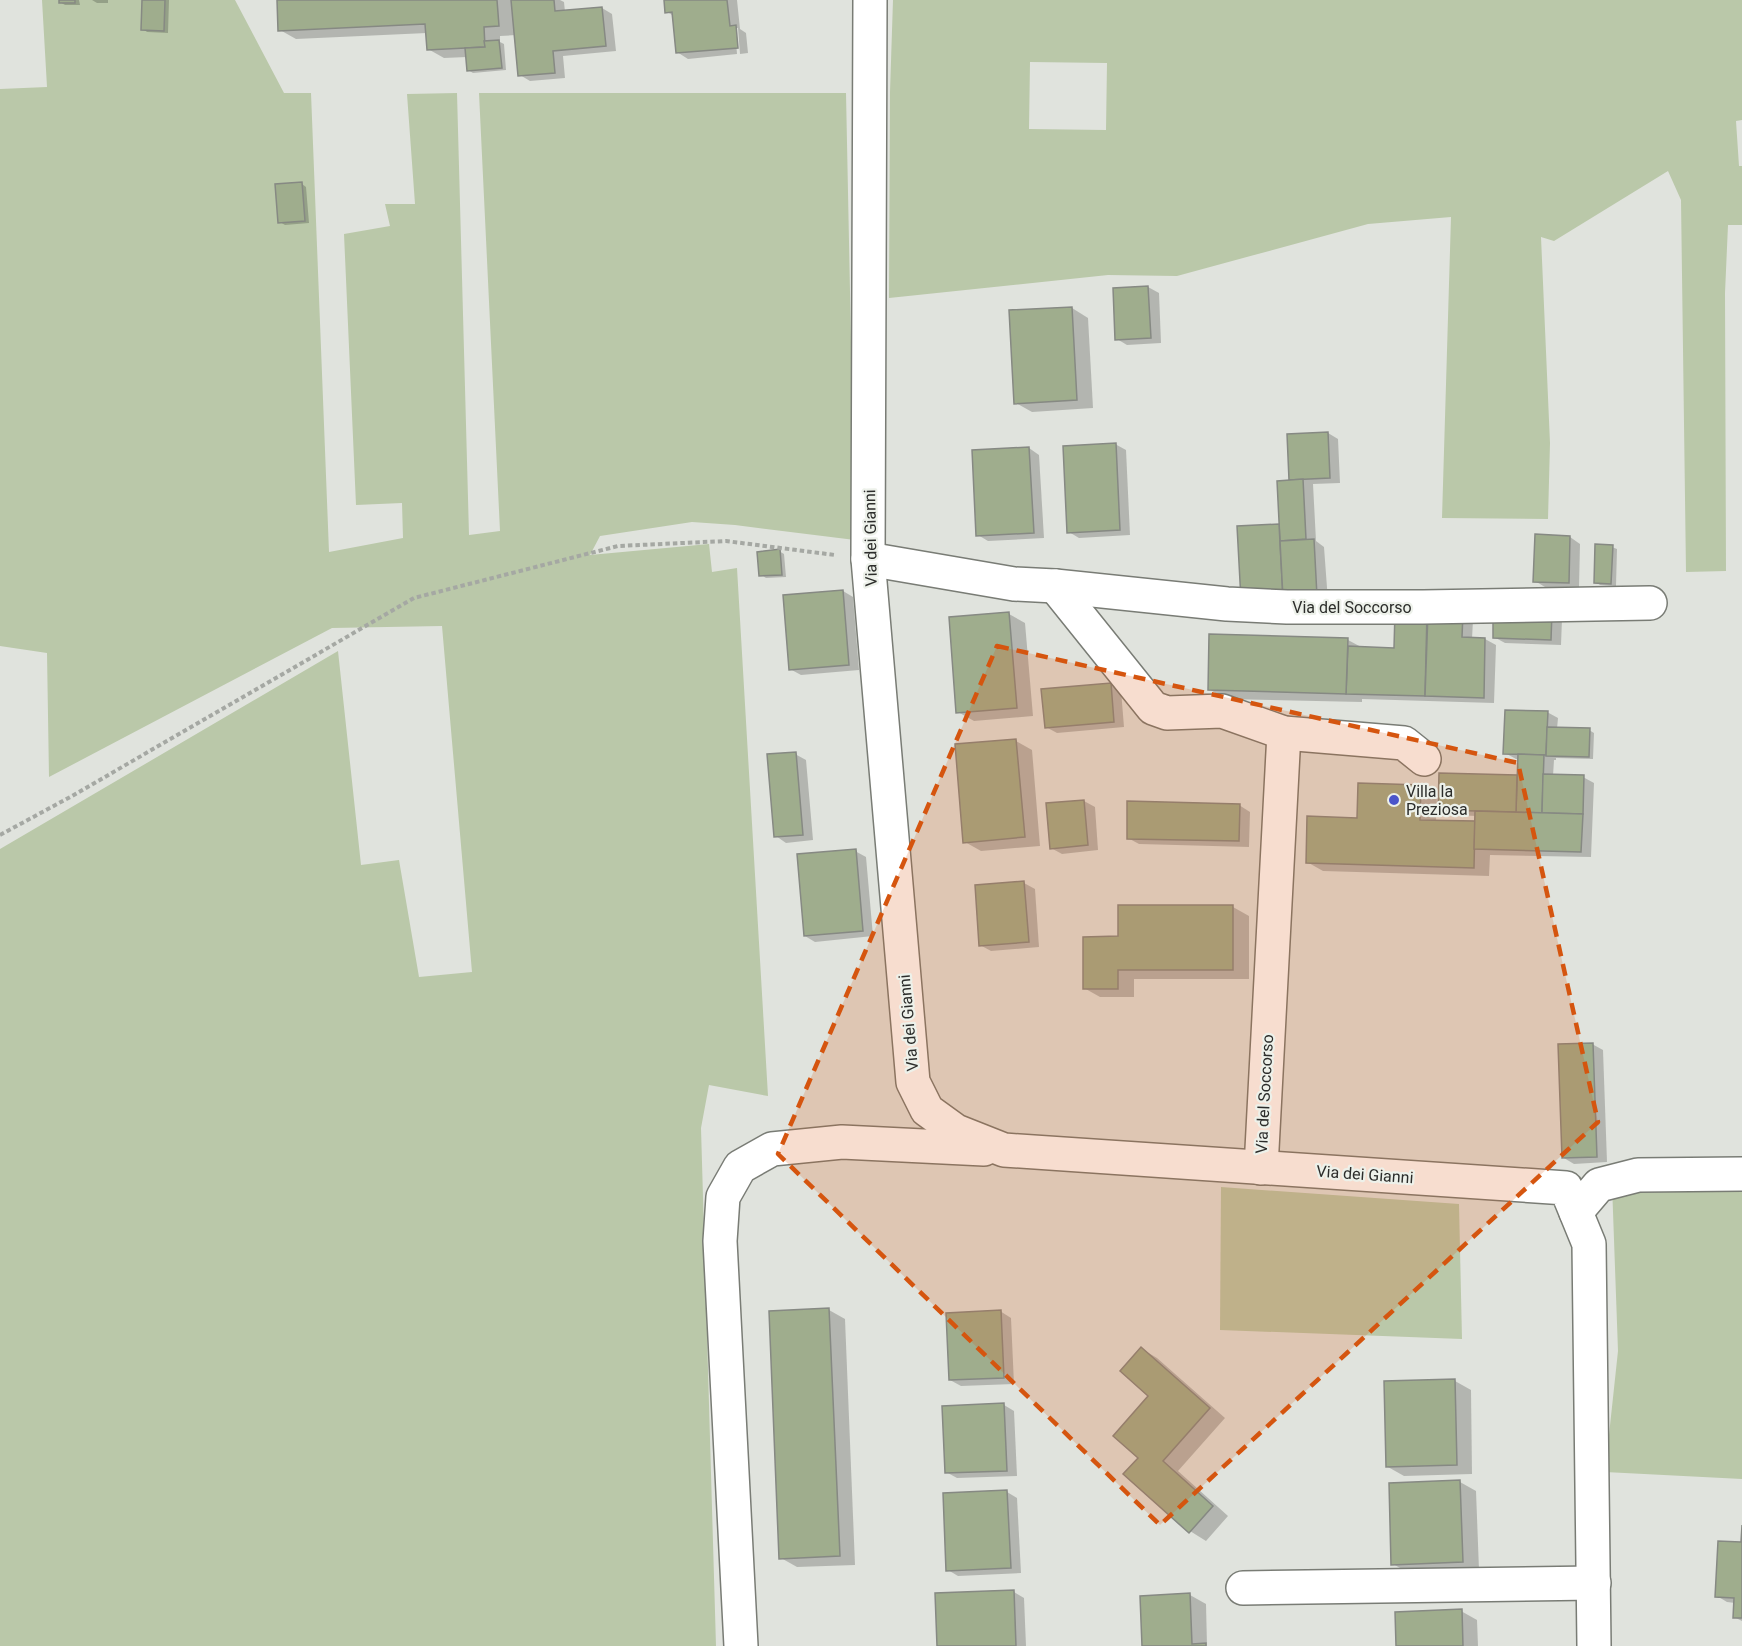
<svg xmlns="http://www.w3.org/2000/svg" width="1742" height="1646" font-family="Roboto,sans-serif">
  <style>
    .green { fill: #bac8a9; fill-rule: evenodd }
    .shadow { fill: #0003 }
    .building { fill: #9fad8d; stroke: #868983; stroke-width: 1.5 }
    .lines { fill: none; stroke-linecap: round; stroke-linejoin: round }
    .minor-casing { stroke: #797c75; stroke-width: 36 }
    .path { stroke: #a5a8a3; stroke-width: 4; stroke-dasharray: 4.5 3; stroke-linecap: butt }
    .minor { stroke: #fff; stroke-width: 33 }
    .marked { fill: #d5550f; fill-opacity: 0.2; stroke: #d5550f; stroke-width: 4.5; stroke-dasharray: 12 8; stroke-linejoin: round }
    .poi-dot { fill: #4b55ca; stroke: #edf1ea; stroke-width: 2 }
    .labels { text-anchor: middle; stroke-width: 4.5; stroke-linejoin: round; paint-order: stroke }
    .street-label { font-size: 16px; fill: #2c2d2b; stroke: #edf1ea }
    .poi-label { font-size: 16px; fill: #2c2d2b; stroke: #edf1ea; text-anchor: start }
  </style>
  <rect width="100%" height="100%" fill="#e0e3dd"/>
  <!-- green -->
  <g class="green">
    <polygon points="42,0 235,0 284,93 311,93 329,552 403,538 402,503 356,505 344,234 390,226 385,204 415,204 407,94 457,93 469,535 500,531 479,93 846,93 855,540 735,525 692,522 600,536 590,555 709,544 712,572 737,568 768,1096 709,1085 701,1128 716,1646 0,1646 0,849 338,651 361,865 399,860 419,977 472,972 442,626 332,628 49,777 47,653 0,646 0,89 47,87"/>
    <path d="M 893,0 L 1742,0 L 1742,120 L 1736,121 L 1739,166 L 1742,166 L 1742,225 L 1728,225 L 1725,293 L 1726,571 L 1686,572 L 1681,200 L 1668,171 L 1554,241 L 1541,237 L 1550,443 L 1548,519 L 1442,518 L 1451,217 L 1368,224 L 1177,276 L 1108,275 L 889,298 L 890,92 ZM 1030,62 L 1107,63 L 1106,130 L 1029,129 Z"/>
    <polygon points="1612,1184 1742,1184 1742,1479 1605,1472 1618,1351"/>
    <polygon points="1221,1187 1459,1204 1462,1339 1220,1330"/>
  </g>
  <!-- shadow -->
  <g class="shadow">
    <polygon points="60,0 79,0 80,5 65,5 60,2"/>
    <polygon points="92,0 108,0 108,3 97,3"/>
    <polygon points="143,0 169,0 168,33 147,32 143,29"/>
    <polygon points="278,0 560,0 564,2 565,12 602,8 612,14 616,51 563,56 565,78 530,81 520,75 516,35 500,36 500,42 504,44 506,70 473,73 468,70 467,57 444,58 428,49 427,33 296,39 280,30"/>
    <polygon points="665,0 737,0 740,29 746,33 748,53 740,54 738,28 735,28 737,54 688,59 677,52 674,16 667,12"/>
    <polygon points="302,184 306,187 309,223 285,225 280,222"/>
    <polygon points="1148,287 1159,293 1161,343 1127,345 1117,339"/>
    <polygon points="1072,308 1088,318 1093,408 1032,412 1016,403"/>
    <polygon points="1328,433 1338,439 1340,483 1313,484 1316,541 1324,547 1328,601 1253,605 1239,528 1281,526 1291,481 1288,435"/>
    <polygon points="1115,444 1126,450 1130,535 1079,538 1069,532"/>
    <polygon points="1029,448 1039,455 1044,538 988,541 978,535"/>
    <polygon points="1570,537 1580,544 1579,588 1545,587 1535,581"/>
    <polygon points="1612,547 1617,549 1616,586 1600,585 1596,582"/>
    <polygon points="779,551 784,554 786,577 766,578 761,575"/>
    <polygon points="843,591 853,597 859,670 801,675 790,669"/>
    <polygon points="1495,612 1562,619 1561,645 1505,643 1494,637"/>
    <polygon points="1009,614 1025,623 1033,716 974,721 958,712"/>
    <polygon points="1397,614 1473,620 1472,639 1485,639 1496,645 1494,703 1362,699 1362,702 1225,699 1209,689 1348,640 1363,648 1395,649"/>
    <polygon points="1111,684 1121,690 1124,727 1057,733 1046,727"/>
    <polygon points="1547,712 1558,718 1557,729 1589,730 1594,733 1593,759 1556,758 1556,760 1554,760 1553,776 1583,777 1594,783 1591,857 1490,855 1489,876 1323,871 1307,862 1359,820 1421,786 1437,795 1436,822 1474,823 1477,816 1450,815 1440,809 1441,774 1519,777 1519,759 1516,759 1505,753"/>
    <polygon points="1016,741 1032,750 1040,846 981,851 965,842"/>
    <polygon points="795,754 806,760 813,840 786,843 776,836"/>
    <polygon points="1084,801 1095,807 1098,850 1062,854 1051,848"/>
    <polygon points="1239,805 1250,812 1249,847 1139,844 1128,838"/>
    <polygon points="855,851 866,857 873,936 815,942 805,936"/>
    <polygon points="1024,883 1035,889 1039,947 991,951 980,945"/>
    <polygon points="1233,907 1249,916 1249,979 1134,979 1134,997 1100,997 1084,988"/>
    <polygon points="1592,1044 1603,1050 1607,1162 1574,1164 1564,1158"/>
    <polygon points="829,1310 845,1319 855,1565 797,1567 781,1558"/>
    <polygon points="1000,1311 1011,1318 1014,1384 961,1386 950,1380"/>
    <polygon points="1142,1349 1157,1358 1225,1418 1178,1471 1228,1516 1206,1541 1190,1531 1140,1457 1150,1396"/>
    <polygon points="1455,1381 1471,1390 1472,1474 1404,1476 1388,1467"/>
    <polygon points="1004,1405 1014,1411 1017,1476 957,1478 946,1472"/>
    <polygon points="1460,1482 1476,1491 1479,1570 1409,1573 1393,1564"/>
    <polygon points="1007,1492 1017,1498 1021,1573 958,1576 948,1570"/>
    <polygon points="1742,1543 1742,1621 1734,1617 1735,1603 1727,1602 1717,1596"/>
    <polygon points="1014,1592 1024,1598 1026,1646 939,1646"/>
    <polygon points="1190,1595 1206,1604 1207,1646 1143,1646"/>
    <polygon points="1461,1611 1477,1620 1478,1646 1397,1646"/>
  </g>
  <!-- building -->
  <g class="building">
    <rect x="59" y="0" width="16" height="3"/>
    <polygon points="142,0 165,0 164,31 141,30"/>
    <polygon points="277,0 497,0 499,26 484,27 485,47 427,50 425,24 278,31"/>
    <polygon points="511,0 554,0 555,11 602,7 606,46 553,51 555,73 518,76"/>
    <polygon points="664,0 727,0 730,26 736,25 738,48 676,53 672,12 665,13"/>
    <polygon points="499,40 502,68 467,71 465,48 485,47 484,41"/>
    <polygon points="302,182 305,221 278,223 275,184"/>
    <polygon points="1148,286 1151,338 1115,340 1113,288"/>
    <polygon points="1072,307 1077,400 1014,404 1009,310"/>
    <polygon points="1328,432 1330,478 1289,480 1287,434"/>
    <polygon points="1116,443 1120,530 1067,533 1063,446"/>
    <polygon points="1029,447 1034,533 976,536 972,450"/>
    <polygon points="1303,479 1306,539 1280,541 1277,481"/>
    <polygon points="1279,524 1283,598 1241,600 1237,526"/>
    <polygon points="1535,534 1570,536 1569,583 1533,582"/>
    <polygon points="1314,539 1317,596 1283,598 1280,541"/>
    <polygon points="1595,544 1613,545 1611,584 1594,583"/>
    <polygon points="780,549 782,575 759,576 757,552"/>
    <polygon points="843,590 849,665 789,670 783,595"/>
    <polygon points="1493,610 1552,612 1551,640 1493,638"/>
    <polygon points="1009,612 1017,708 956,713 949,617"/>
    <polygon points="1395,612 1427,613 1425,696 1346,694 1348,646 1394,648"/>
    <polygon points="1428,612 1463,613 1462,637 1485,638 1484,698 1425,696"/>
    <polygon points="1209,634 1348,638 1346,694 1208,690"/>
    <polygon points="1111,683 1114,722 1045,728 1041,689"/>
    <polygon points="1505,710 1548,711 1546,755 1503,754"/>
    <polygon points="1547,727 1590,728 1589,757 1546,756"/>
    <polygon points="1016,739 1025,837 963,843 955,744"/>
    <polygon points="796,752 803,835 774,837 767,754"/>
    <polygon points="1518,754 1544,755 1542,813 1516,812"/>
    <polygon points="1439,773 1517,775 1516,812 1438,810"/>
    <polygon points="1543,774 1584,775 1583,814 1542,813"/>
    <polygon points="1358,783 1421,785 1420,820 1475,821 1474,868 1306,863 1307,816 1357,818"/>
    <polygon points="1084,800 1088,845 1050,849 1046,803"/>
    <polygon points="1127,801 1240,804 1239,841 1127,839"/>
    <polygon points="1475,811 1583,814 1581,852 1474,849"/>
    <polygon points="856,849 863,931 804,936 797,854"/>
    <polygon points="1024,881 1029,942 979,946 975,885"/>
    <polygon points="1118,905 1233,905 1233,970 1118,970 1118,989 1083,989 1083,937 1118,936"/>
    <polygon points="1593,1043 1597,1157 1562,1158 1558,1044"/>
    <polygon points="829,1308 840,1556 779,1559 769,1311"/>
    <polygon points="1001,1310 1004,1378 949,1380 946,1313"/>
    <polygon points="1141,1347 1210,1408 1163,1461 1213,1506 1189,1533 1123,1474 1138,1458 1113,1436 1148,1396 1120,1371"/>
    <polygon points="1455,1379 1457,1465 1386,1467 1384,1381"/>
    <polygon points="1004,1403 1007,1471 945,1473 942,1406"/>
    <polygon points="1460,1480 1463,1562 1391,1565 1389,1483"/>
    <polygon points="1007,1490 1011,1568 946,1571 943,1493"/>
    <polygon points="1742,1525 1742,1618 1733,1618 1734,1598 1715,1597 1718,1541 1741,1542"/>
    <polygon points="1014,1590 1016,1646 937,1646 935,1593"/>
    <polygon points="1190,1593 1192,1644 1206,1643 1206,1646 1142,1646 1140,1596"/>
    <polygon points="1462,1609 1463,1646 1396,1646 1395,1612"/>
  </g>
  <g class="lines">
    <!-- minor casing -->
    <g class="minor-casing">
      <g id="minor">
        <polyline points="870,0 868,559 913,1082 927,1110 956,1131 1004,1150 1566,1188 1589,1244 1594,1646"/>
        <polyline points="868,559 1014,584 1055,586 1227,604 1287,607 1423,607 1650,603"/>
        <polyline points="1055,586 1153,708 1167,713 1222,711 1284,733 1404,743 1424,759"/>
        <polyline points="1261,1168 1284,733"/>
        <polyline points="1576,1212 1599,1185 1638,1175 1742,1174"/>
        <polyline points="1243,1588 1594,1583"/>
        <polyline points="741,1646 720,1241 723,1197 740,1167 772,1149 842,1142 984,1149"/>
      </g>
    </g>
    <!-- path -->
    <polyline class="path" points="0,835 72,796 414,598 618,546 726,541 835,555"/>
    <!-- minor -->
    <use href="#minor" class="minor"/>
  </g>
  <!-- marked area -->
  <path class="marked" d="M 997,646 L 1518,763 L 1598,1122 L 1160,1525 L 778,1154 Z"/>
  <!-- markers -->
  <circle class="poi-dot" cx="1394" cy="800" r="6"/>
  <g class="labels">
    <!-- street labels -->
    <g class="street-label">
      <text transform="translate(870 538) rotate(-91)" y="6">Via dei Gianni</text>
      <text x="1352" y="613">Via del Soccorso</text>
      <text transform="translate(908 1023) rotate(-95)" y="6">Via dei Gianni</text>
      <text transform="translate(1264 1094) rotate(-87)" y="6">Via del Soccorso</text>
      <text transform="translate(1365 1174) rotate(4)" y="6">Via dei Gianni</text>
    </g>
    <!-- poi labels -->
    <g class="poi-label">
      <text x="1406" y="797">Villa la<tspan x="1406" dy="18">Preziosa</tspan></text>
    </g>
  </g>
</svg>
